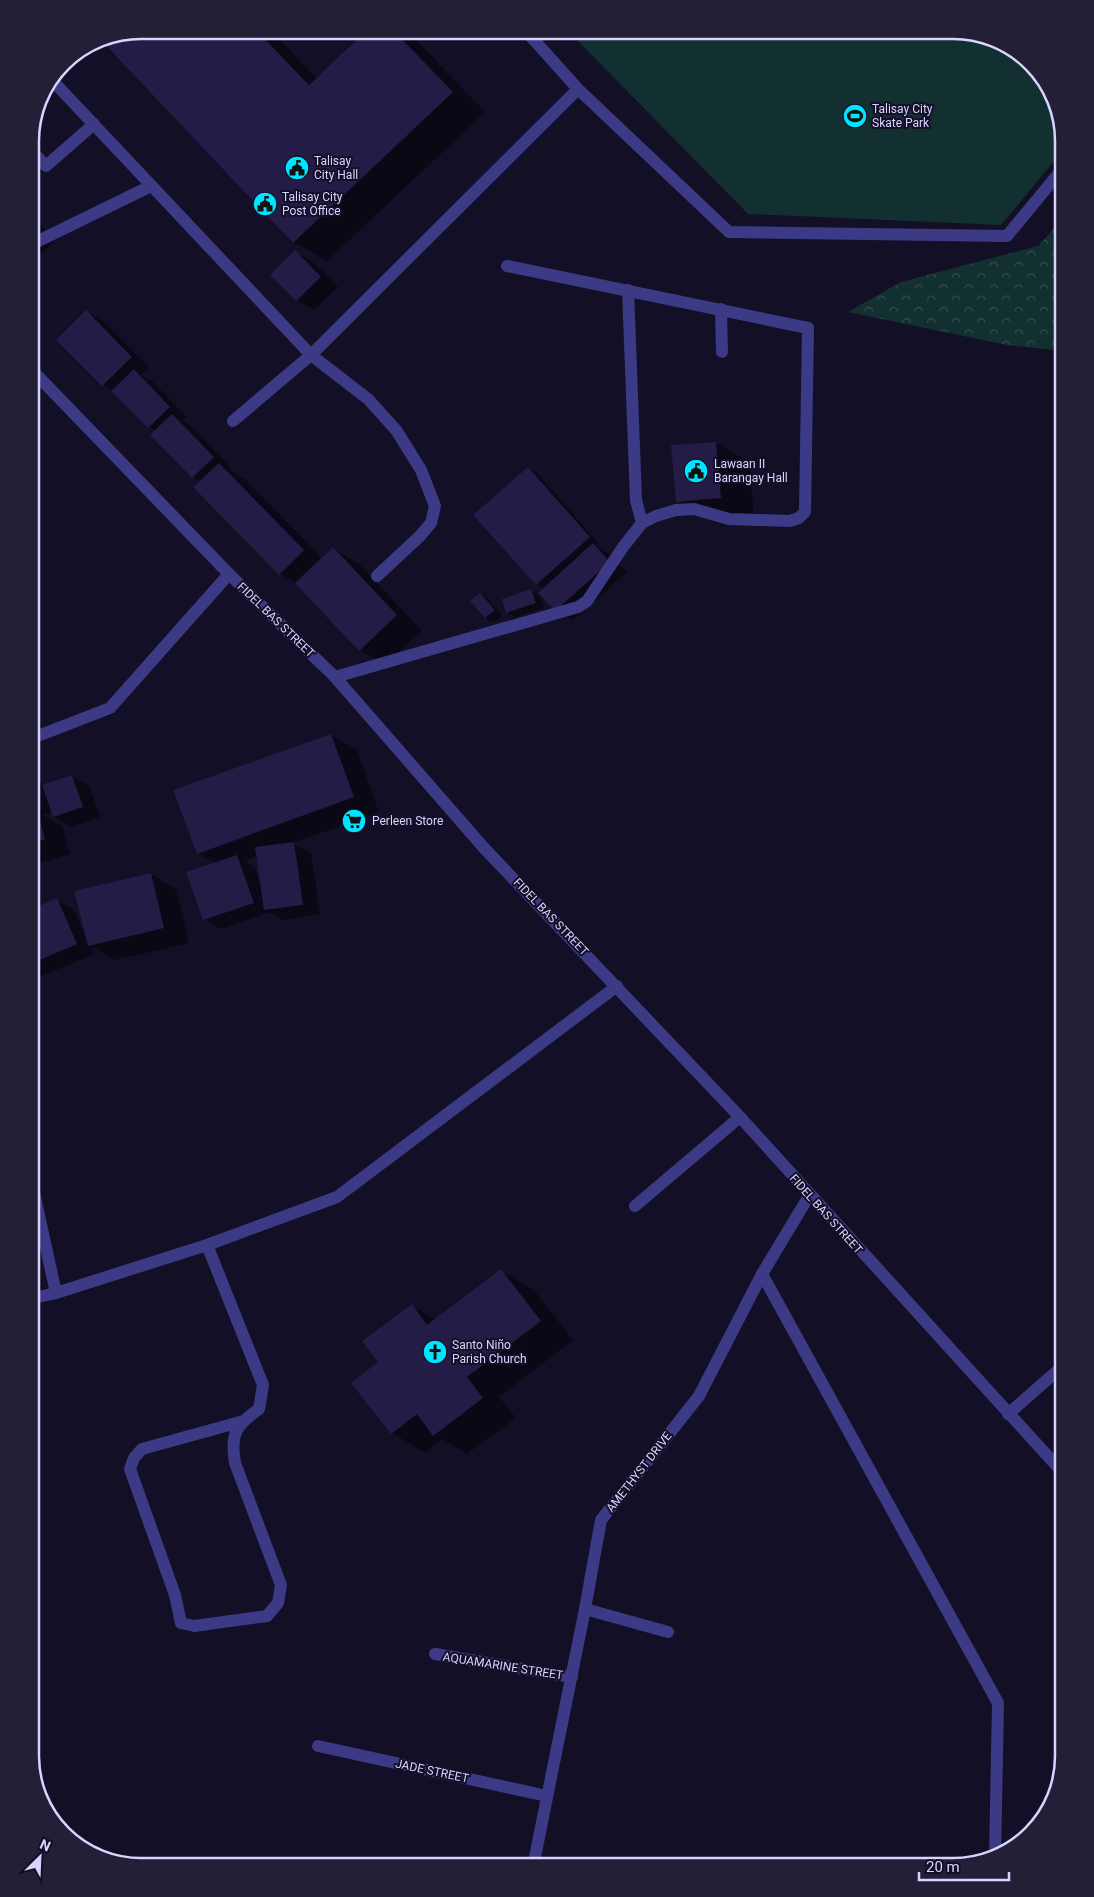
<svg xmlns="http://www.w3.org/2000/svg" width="1094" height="1897" font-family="Roboto,sans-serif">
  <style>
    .grass { fill: #12302f }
    .forest { fill: url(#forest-crowns) }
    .shadow { fill: #0007; fill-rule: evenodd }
    .building { fill: #241b47 }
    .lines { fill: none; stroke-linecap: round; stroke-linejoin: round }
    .service { stroke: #3d3a85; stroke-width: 12 }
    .minor { stroke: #3d3a85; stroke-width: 12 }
    .tertiary { stroke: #3d3a85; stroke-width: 12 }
    .labels { text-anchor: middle; stroke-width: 4; stroke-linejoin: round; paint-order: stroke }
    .poi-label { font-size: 12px; fill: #d9d4ff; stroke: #130f26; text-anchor: start }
    .street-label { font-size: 12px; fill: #d9d4ff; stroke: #130f26 }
    .rim { fill: none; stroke: #d9d4ff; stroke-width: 2.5 }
  </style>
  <defs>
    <pattern id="forest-crowns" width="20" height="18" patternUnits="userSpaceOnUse" patternTransform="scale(1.25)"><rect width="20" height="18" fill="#12302f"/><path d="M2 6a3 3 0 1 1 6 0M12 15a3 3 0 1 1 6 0" fill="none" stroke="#344d4e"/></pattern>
  </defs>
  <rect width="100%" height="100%" fill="#130f26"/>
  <!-- grass -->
  <polygon class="grass" points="567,30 961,30 1015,49 1053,92 1064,149 1001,225 748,214"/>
  <!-- forest -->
  <polygon class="forest" points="1064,218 1064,351 1007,345 848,312 901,282 1038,246"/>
  <!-- shadow -->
  <g class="shadow">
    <polygon points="140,30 270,30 317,79 369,30 401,30 414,38 485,112 327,261 294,242 100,38"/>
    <polygon points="30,214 55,241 30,263"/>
    <polygon points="295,252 313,262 338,287 314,310 297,300"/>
    <polygon points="87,312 104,322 149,367 141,375 152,381 187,417 183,421 190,425 230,467 228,469 245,479 323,559 333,549 359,564 422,631 385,665 360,650 300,585 280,574 201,482 193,477 156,431 149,427 113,391 103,385"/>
    <polygon points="716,443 749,462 754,516 711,520 677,501"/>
    <polygon points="528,468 537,473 598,543 595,545 610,555 627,572 573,620 556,610 544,589 536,584"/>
    <polygon points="531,591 540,595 544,608 516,617 507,613"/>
    <polygon points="480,594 489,599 502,616 494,622 485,618"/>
    <path d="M 331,735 L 357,750 L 379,812 L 293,843 L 311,853 L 320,914 L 282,920 L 270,912 L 221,929 L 204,919 L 216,864 L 198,853 ZM 257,856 L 261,882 L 260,882 L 254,867 L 244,861 Z"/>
    <polygon points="71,776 89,786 100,817 71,827 54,817 52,812 43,815 62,826 70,854 30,866 30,777 45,785"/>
    <polygon points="150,874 176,889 189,943 115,960 90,946 94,954 30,981 30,911 57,900 74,910 84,933"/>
    <polygon points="501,1271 534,1290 573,1340 499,1397 516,1418 467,1454 442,1439 425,1453 392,1433 379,1363 412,1306 436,1320"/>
  </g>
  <!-- building -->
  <g class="building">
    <polygon points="140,30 256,30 309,85 367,30 393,30 453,92 293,243 99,38"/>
    <polygon points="295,250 321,277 296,301 270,275"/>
    <polygon points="86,310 132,357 102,386 56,340"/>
    <polygon points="134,369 170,407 148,428 111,391"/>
    <polygon points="172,414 214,457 192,478 150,435"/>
    <polygon points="716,442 721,498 676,502 671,445"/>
    <polygon points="219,463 304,550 279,575 193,487"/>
    <polygon points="528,467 590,537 536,585 473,515"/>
    <polygon points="593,543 610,562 555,611 538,593"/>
    <polygon points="333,547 397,615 359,651 295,583"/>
    <polygon points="531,589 536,603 506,613 502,599"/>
    <polygon points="480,593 495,610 485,618 470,601"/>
    <polygon points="331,734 354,797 197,854 173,790"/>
    <polygon points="72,775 83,807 53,817 42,785"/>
    <polygon points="37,810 45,839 30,844 30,812"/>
    <polygon points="294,842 303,905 264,910 255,847"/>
    <polygon points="237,855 254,903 203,920 186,872"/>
    <polygon points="151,873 164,928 88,946 74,891"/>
    <polygon points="57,898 77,944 30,964 30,910"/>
    <polygon points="501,1269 541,1321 467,1377 483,1398 433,1436 417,1414 391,1434 351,1383 378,1362 362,1341 412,1304 427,1325"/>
  </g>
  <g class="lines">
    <!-- service -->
    <g class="service">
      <polyline points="525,30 578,89 729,232 1007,236 1064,167"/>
      <polyline points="51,79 311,355 368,399 396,430 421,470 435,506 431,523 420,536 377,576"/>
      <polyline points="30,149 46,166 94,124"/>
      <polyline points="30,245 151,186"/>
      <polyline points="233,421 311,355 578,89"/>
      <polyline points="30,739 110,708 229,574"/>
      <polyline points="635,1206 740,1117"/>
      <polyline points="1008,1414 1064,1365"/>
    </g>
    <!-- minor -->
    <g class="minor">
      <polyline points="628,290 636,500 642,523"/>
      <polyline points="721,309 722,352"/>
      <polyline points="335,677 578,607 587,601 623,547 642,523 656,516 676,510 694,509 729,519 790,521 799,518 805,512 808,328 507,266"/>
      <polyline points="30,1174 56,1293"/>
      <path d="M 207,1245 L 263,1385 L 259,1409 C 236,1425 230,1434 235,1463 L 281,1585 L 278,1603 L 267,1616 L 194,1626 L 181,1623 L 175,1595 L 130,1469 L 134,1458 L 142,1449 L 240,1422"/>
      <polyline points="762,1274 998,1703 995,1857"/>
      <polyline points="30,1299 56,1293 207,1245 337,1197 617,986"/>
      <polyline points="585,1609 668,1632"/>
      <polyline points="435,1654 572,1677"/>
      <polyline points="318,1746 547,1796"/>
      <polyline points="533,1867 585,1609 601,1520 699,1396 762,1274 809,1196"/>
    </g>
    <!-- tertiary -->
    <polyline class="tertiary" points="30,368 229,574 335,677 484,848 740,1117 1064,1474"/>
  </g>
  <!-- icons -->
  <defs>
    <g id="stadium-disc" transform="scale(1.25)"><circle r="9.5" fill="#00e5ff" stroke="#130f26"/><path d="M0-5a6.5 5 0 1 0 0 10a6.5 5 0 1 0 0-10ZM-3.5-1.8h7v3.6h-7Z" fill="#111"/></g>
    <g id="civic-disc" transform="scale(1.25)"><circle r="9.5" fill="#00e5ff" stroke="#130f26"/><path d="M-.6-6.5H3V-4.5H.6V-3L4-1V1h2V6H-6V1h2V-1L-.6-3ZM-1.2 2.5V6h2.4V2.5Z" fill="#111"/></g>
    <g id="supermarket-disc" transform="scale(1.25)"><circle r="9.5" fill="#00e5ff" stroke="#130f26"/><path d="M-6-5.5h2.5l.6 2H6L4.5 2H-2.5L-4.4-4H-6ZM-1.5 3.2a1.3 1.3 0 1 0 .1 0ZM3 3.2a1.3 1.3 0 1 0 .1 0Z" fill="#111"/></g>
    <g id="church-disc" transform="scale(1.25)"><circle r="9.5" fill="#00e5ff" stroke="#130f26"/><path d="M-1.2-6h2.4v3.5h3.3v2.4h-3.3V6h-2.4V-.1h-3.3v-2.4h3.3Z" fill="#111"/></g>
  </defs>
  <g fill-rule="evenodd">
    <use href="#stadium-disc" x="855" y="116"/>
    <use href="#civic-disc" x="297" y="168"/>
    <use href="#civic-disc" x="265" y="204"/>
    <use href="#civic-disc" x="696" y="471"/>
    <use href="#supermarket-disc" x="354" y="821"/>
    <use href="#church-disc" x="435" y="1352"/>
  </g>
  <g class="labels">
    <!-- poi labels -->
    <g class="poi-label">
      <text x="872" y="113">Talisay City<tspan x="872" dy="14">Skate Park</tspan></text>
      <text x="314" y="165">Talisay<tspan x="314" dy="14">City Hall</tspan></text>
      <text x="282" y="201">Talisay City<tspan x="282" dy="14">Post Office</tspan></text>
      <text x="714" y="468">Lawaan II<tspan x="714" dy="14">Barangay Hall</tspan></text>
      <text x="372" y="825">Perleen Store</text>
      <text x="452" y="1349">Santo Niño<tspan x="452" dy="14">Parish Church</tspan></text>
    </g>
    <!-- street labels -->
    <g class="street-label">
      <text transform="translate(276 620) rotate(44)" y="4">FIDEL BAS STREET</text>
      <text transform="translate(551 917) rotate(46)" y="4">FIDEL BAS STREET</text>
      <text transform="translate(826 1214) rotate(48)" y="4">FIDEL BAS STREET</text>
      <text transform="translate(639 1472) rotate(-52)" y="4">AMETHYST DRIVE</text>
      <text transform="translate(503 1666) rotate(9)" y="4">AQUAMARINE STREET</text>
      <text transform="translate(432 1771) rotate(12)" y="4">JADE STREET</text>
    </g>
  </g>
  <!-- crop -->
  <path d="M0 0H1094V1897H0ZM141 39H953A102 102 0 0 1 1055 141V1756A102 102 0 0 1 953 1858H141A102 102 0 0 1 39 1756V141A102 102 0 0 1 141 39Z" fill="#231f37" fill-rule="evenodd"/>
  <path class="rim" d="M141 39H953A102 102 0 0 1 1055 141V1756A102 102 0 0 1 953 1858H141A102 102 0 0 1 39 1756V141A102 102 0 0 1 141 39Z"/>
  <!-- north arrow -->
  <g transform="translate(40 1857) rotate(24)" stroke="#130f26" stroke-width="4" paint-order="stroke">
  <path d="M0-4L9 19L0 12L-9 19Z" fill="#d9d4ff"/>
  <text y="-8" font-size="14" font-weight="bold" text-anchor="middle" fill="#d9d4ff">N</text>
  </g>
  <!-- scale -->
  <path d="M919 1872v8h90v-8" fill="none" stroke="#d9d4ff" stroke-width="2.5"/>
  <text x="926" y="1872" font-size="15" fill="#d9d4ff" stroke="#130f26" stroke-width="4" paint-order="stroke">20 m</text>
</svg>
